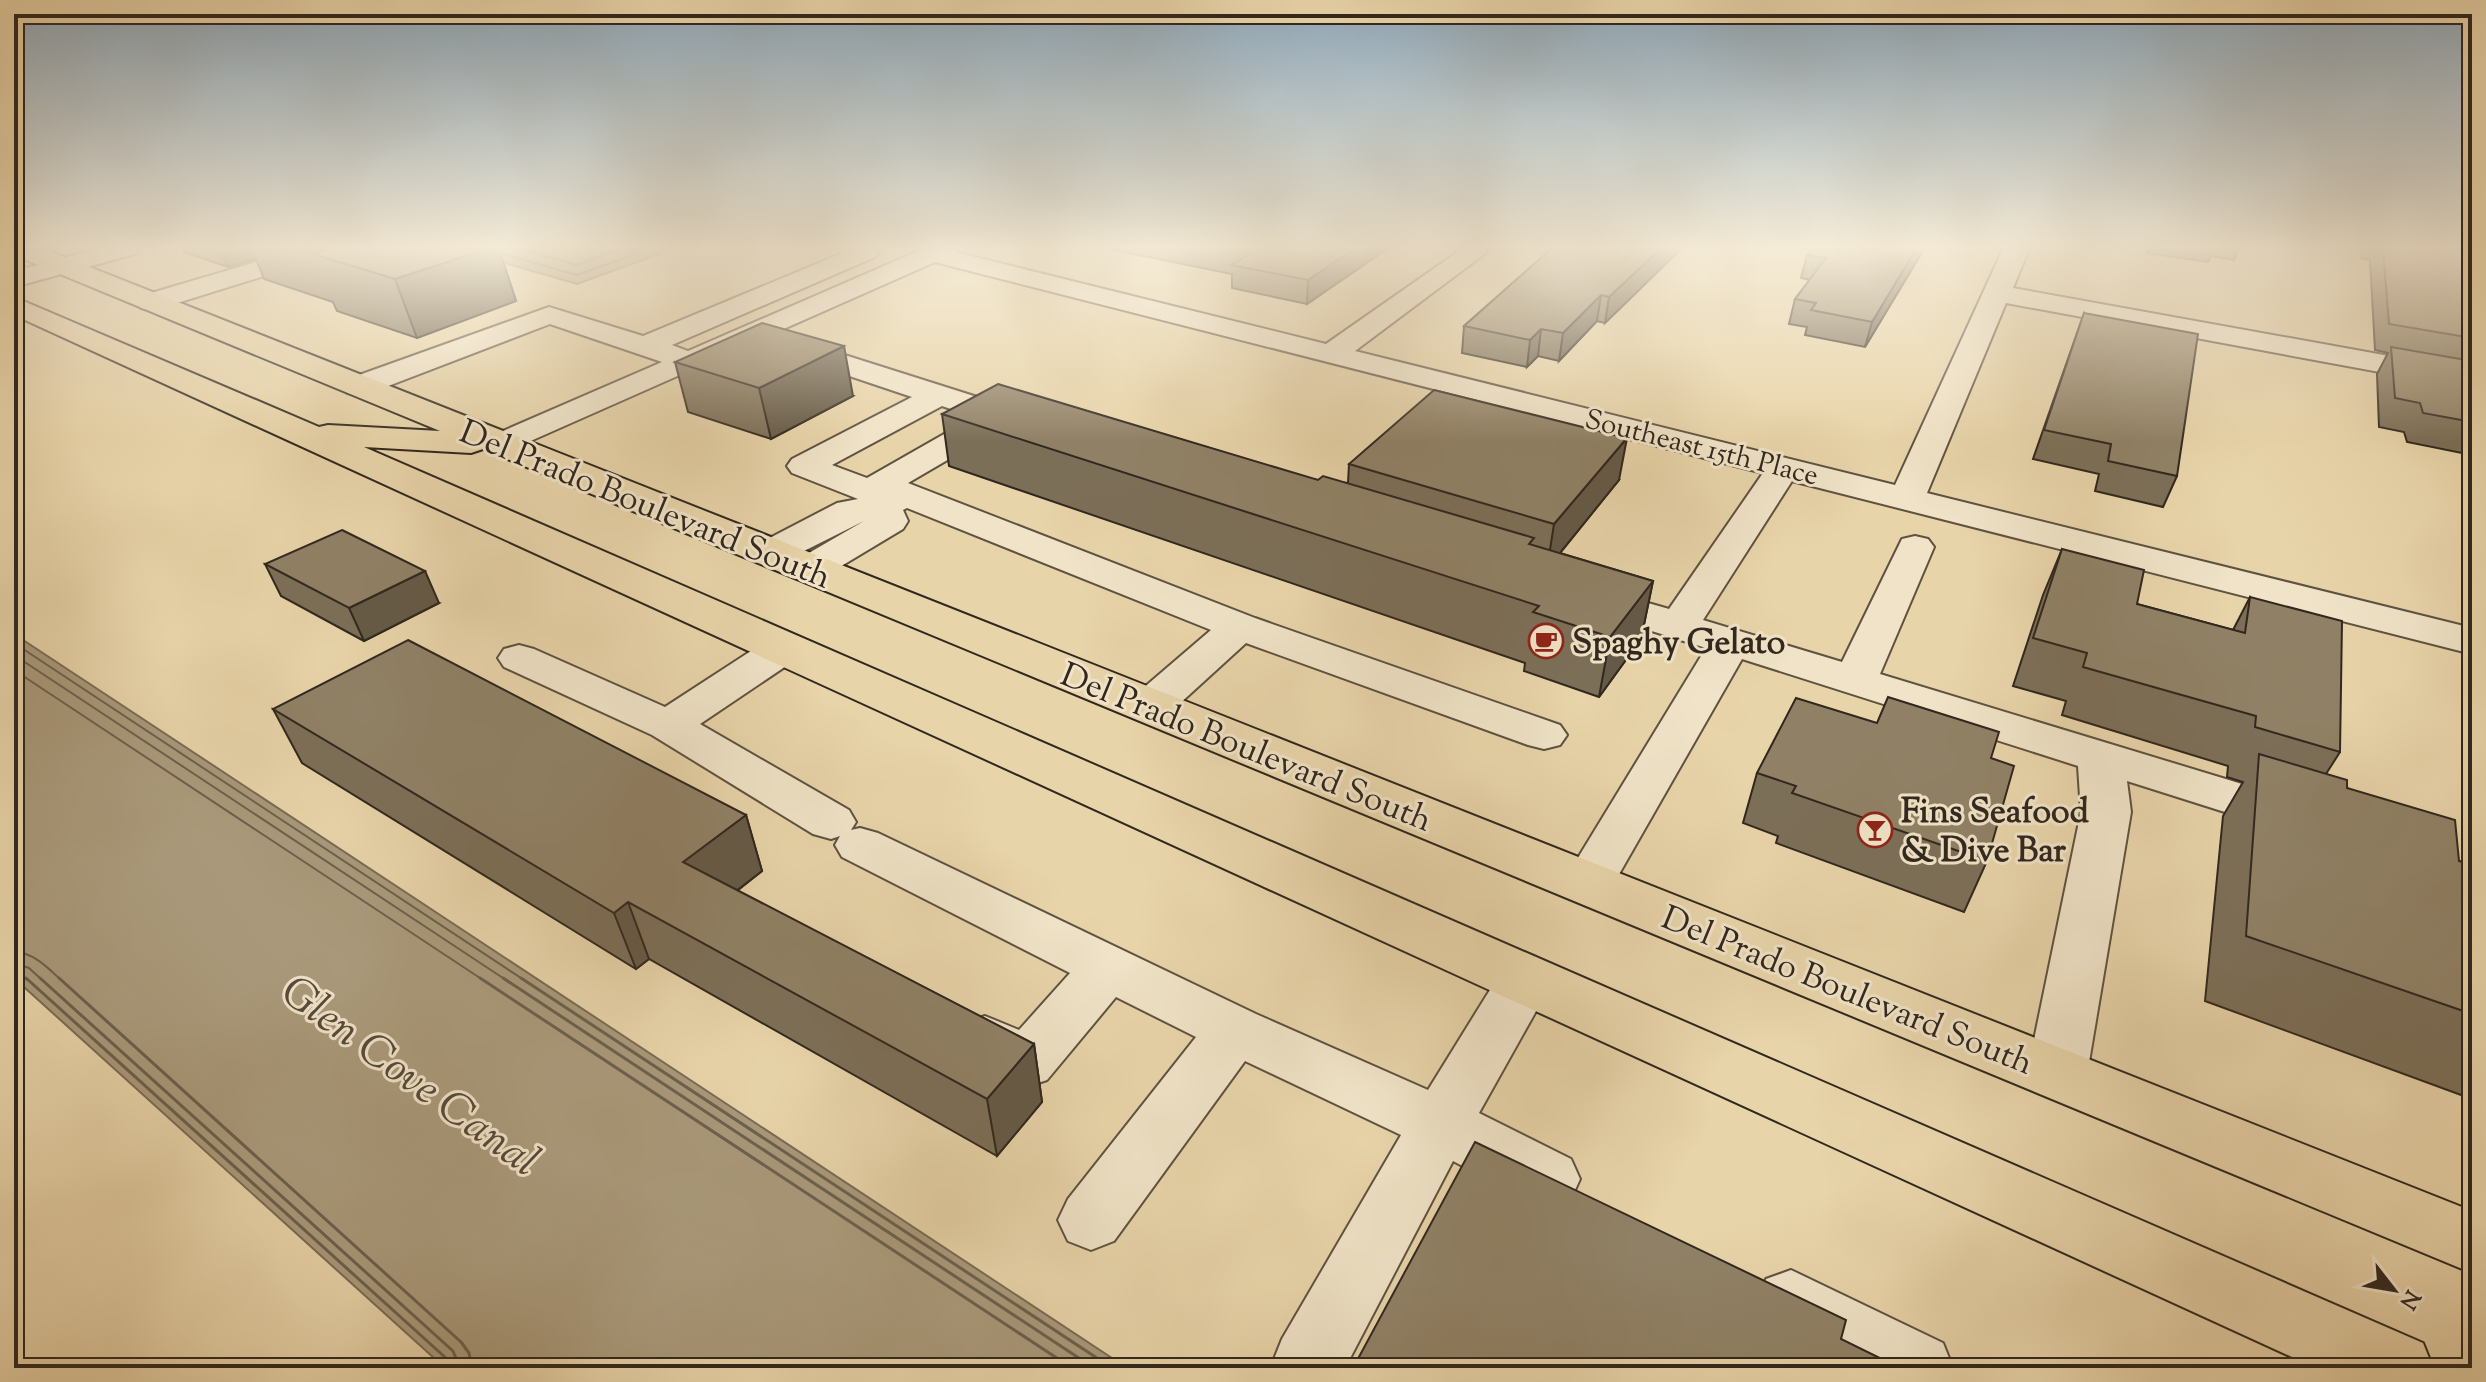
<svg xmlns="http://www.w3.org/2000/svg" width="2486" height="1382" font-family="'Sorts Mill Goudy',serif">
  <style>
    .water { fill: #a9997a; stroke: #796b55; stroke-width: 2 }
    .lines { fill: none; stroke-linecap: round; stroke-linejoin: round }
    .shore-far1 { stroke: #6c604c; stroke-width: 2 }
    .shore { stroke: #6c604c; stroke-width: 3 }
    .minor-casing { stroke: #5e5241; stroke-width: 4 }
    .major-casing { stroke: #30271e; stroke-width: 4 }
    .minor { fill: #f0e3c7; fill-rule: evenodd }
    .major { fill: #e8d4a9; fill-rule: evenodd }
    .wall { fill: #7c6f58; stroke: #30271e; stroke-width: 2 }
    .shaded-wall { fill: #655a47; stroke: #30271e; stroke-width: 2 }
    .building { fill: #908166; stroke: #30271e; stroke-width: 2 }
    .labels { text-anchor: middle; stroke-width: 6; stroke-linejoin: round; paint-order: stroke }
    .far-street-label { font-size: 28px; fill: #30271e; stroke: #f0e3c7 }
    .street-label { font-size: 34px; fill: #30271e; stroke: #f0e3c7 }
    .poi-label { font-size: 34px; font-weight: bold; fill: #30271e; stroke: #f0e3c7; text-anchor: start }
    .near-water-label { font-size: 44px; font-style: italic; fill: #54493a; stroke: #f0e3c7 }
  </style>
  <rect width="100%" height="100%" fill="#e8d4a9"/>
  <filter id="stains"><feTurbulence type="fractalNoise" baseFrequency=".0025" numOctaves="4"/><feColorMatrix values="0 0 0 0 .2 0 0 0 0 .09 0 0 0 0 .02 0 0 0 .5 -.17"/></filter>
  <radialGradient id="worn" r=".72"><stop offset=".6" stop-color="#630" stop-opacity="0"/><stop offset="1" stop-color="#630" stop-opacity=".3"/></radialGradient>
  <!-- water -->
  <g class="water">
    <polygon points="457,249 673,249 577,284"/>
    <polygon points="14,634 1127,1368 445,1368 14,978"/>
  </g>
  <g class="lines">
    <!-- shore-far1 -->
    <g class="shore-far1">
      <polyline points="521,249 576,265 620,249"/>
      <polyline points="503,254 577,275 650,249"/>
      <polyline points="14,643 524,980"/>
      <polyline points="14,655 506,980"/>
      <polyline points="14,670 483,980"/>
      <path d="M 14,951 C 35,954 46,966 61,980"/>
      <polyline points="14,963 29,968 42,980"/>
      <polyline points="14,973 28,980"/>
    </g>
    <!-- shore -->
    <g class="shore">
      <polyline points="26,978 447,1359 450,1368"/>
      <polyline points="40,978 453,1351 460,1368"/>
      <polyline points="59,978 461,1342 469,1353 472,1368"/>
      <polyline points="480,978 1072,1368"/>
      <polyline points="503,978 1094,1368"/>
      <polyline points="521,978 1112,1368"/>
    </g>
    <!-- minor casing -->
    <g class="minor-casing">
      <g id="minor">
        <polygon points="98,249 139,249 135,254 14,287 14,271"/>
        <polygon points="300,249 339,249 335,254 161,308 151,310 141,308 137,302 141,296"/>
        <polygon points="840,249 877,249 879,252 875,257 672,345 688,351 923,249 957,249 955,252 1326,344 1462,249 1491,249 1355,351 1895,485 2003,249 2029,249 2013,288 2472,371 2472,389 2006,303 1927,493 2472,628 2472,654 1792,481 1703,620 1842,662 1902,539 1915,536 1928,539 1934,547 1880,674 2308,804 2316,816 2308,828 2291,833 2127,781 2131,812 2087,1074 2078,1091 2057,1099 2036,1091 2027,1074 2081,812 2078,766 1742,659 1606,897 1588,903 1570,897 1562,884 1706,648 1575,607 1569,598 1575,589 1589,586 1669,609 1763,473 935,262 501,454 489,451 484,444 489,437 662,362 550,324 370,393 359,395 348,393 343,386 348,379 549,307 643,336 843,253"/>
        <path d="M 791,338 L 1031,414 L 1035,421 L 1031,428 L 1019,431 L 1004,427 L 908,483 L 1255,618 L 1560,725 L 1567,735 L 1560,745 L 1544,749 L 1528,745 L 1246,643 L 1166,716 L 1150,720 L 1134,716 L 1128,706 L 1134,696 L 1211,630 L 907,508 L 903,510 L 908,521 L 903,529 L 823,577 L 809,581 L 795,577 L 790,569 L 795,561 L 864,521 L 784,561 L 770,564 L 756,561 L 751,553 L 756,545 L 837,503 L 858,499 L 792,473 L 787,466 L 792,459 L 912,397 L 781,353 L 776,347 L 781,341 ZM 942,406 L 974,417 L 867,478 L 832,465 Z"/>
        <polygon points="783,636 798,640 804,649 798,658 700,724 849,810 856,822 851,830 860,828 878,833 1256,1014 1428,1090 1506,964 1526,957 1546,964 1554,979 1479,1113 1571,1159 1580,1179 1571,1199 1548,1207 1525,1199 1453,1161 1345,1368 1274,1368 1272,1364 1282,1339 1401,1135 1245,1061 1114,1241 1091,1250 1068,1241 1058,1220 1068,1199 1196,1037 1116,997 1047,1080 1026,1087 1005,1080 964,1057 956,1040 964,1023 985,1016 1019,1030 1070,973 842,857 835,845 840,836 831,839 813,834 652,735 504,667 498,658 504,649 519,645 534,649 665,707 768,640"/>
        <polygon points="1791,1270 1943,1343 1953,1368 1844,1368 1766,1327 1756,1303 1766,1279"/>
      </g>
    </g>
    <!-- major casing -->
    <g class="major-casing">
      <polygon id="major" points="14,249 44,249 2472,1211 2472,1273 483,449 471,453 364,447 2423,1343 2433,1368 2316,1368 14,315 14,297 319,427 328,425 440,431 14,255"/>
    </g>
    <!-- minor -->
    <use href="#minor" class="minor"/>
    <!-- major -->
    <use href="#major" class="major"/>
  </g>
  <!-- wall -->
  <g class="wall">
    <polygon points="182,249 499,249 516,301 417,338 337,311 333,302 264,279 256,259 228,267 183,252"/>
    <polygon points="1109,249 1387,249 1307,304 1232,288 1232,274"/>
    <polygon points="1551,249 1681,249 1605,323 1597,321 1559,361 1538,356 1527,367 1462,353 1464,326"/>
    <polygon points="1924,249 1865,347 1805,335 1807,327 1789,324 1795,299 1810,280 1801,278 1807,255"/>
    <polygon points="2148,249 2239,249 2234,260 2211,256 2208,262 2147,253"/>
    <polygon points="2360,249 2472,249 2472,359 2471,361 2472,361 2472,455 2407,442 2404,432 2379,427 2377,374 2388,353 2375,350 2370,260 2361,258"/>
    <polygon points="2084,313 2177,476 2163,507 2095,491 2099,474 2033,459"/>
    <polygon points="675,362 853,396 771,439 688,412"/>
    <polygon points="942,414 1318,480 1348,483 1349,464 1619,480 1560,553 1653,581 1641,639 1599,697 1524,671 1525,663 949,466"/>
    <polygon points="2062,549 2137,604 2233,630 2250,597 2340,752 2326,774 2459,861 2472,865 2472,1099 2205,1001 2223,816 2243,782 2227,777 2228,766 2062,715 2066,701 2013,686 2043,595"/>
    <polygon points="265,564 439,603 364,641 281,596"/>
    <polygon points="273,709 746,815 762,871 737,891 1034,1044 1042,1102 997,1156 649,959 636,969 302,763"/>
    <polygon points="1991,758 1987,861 1964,912 1776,843 1778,836 1743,823 1757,773"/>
  </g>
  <!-- shaded-wall -->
  <g class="shaded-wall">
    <polygon points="220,249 251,249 256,259 228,267"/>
    <polygon points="486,249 499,249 516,301 417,338 395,279"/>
    <polygon points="1354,249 1387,249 1307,304 1308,280"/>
    <polygon points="1660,249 1681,249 1605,323 1609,297"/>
    <polygon points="1916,249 1924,249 1865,347 1872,322"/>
    <polygon points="1601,295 1597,321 1559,361 1563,333"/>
    <polygon points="1541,329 1538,356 1527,367 1530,340"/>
    <polygon points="844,346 853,396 771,439 759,388"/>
    <polygon points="1627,438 1619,480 1547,569 1554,524"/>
    <polygon points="425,571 439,603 364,641 349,608"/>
    <polygon points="1653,581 1641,639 1599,697 1610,637"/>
    <polygon points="746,815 762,871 701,918 683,862"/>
    <polygon points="628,902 649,959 636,969 614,913"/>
    <polygon points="1034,1044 1042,1102 997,1156 987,1099"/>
  </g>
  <!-- building -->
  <g class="building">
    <polygon points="321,249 486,249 395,279 313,254 325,250"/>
    <polygon points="1224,249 1354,249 1308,280 1231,265 1249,254"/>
    <polygon points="1551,249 1660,249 1609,297 1601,295 1563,333 1541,329 1530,340 1464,326"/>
    <polygon points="1812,249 1916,249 1872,322 1811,310 1816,303 1795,299 1826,258 1807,255"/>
    <polygon points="2383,249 2472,249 2472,338 2389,324"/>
    <polygon points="2084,313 2198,334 2177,476 2108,461 2111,444 2044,430"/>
    <polygon points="762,323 844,346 759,388 675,362"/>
    <polygon points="2391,347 2472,361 2472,422 2423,413 2420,403 2395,398"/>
    <polygon points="998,384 1318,480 1323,476 1534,538 1529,544 1653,581 1610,637 1533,612 1539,606 942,414"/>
    <polygon points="1434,390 1627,438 1554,524 1349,464"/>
    <polygon points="342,530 425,571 349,608 265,564"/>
    <polygon points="2062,549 2144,570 2137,604 2245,633 2250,597 2342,621 2340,752 2255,727 2256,716 2083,667 2087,653 2033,638"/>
    <polygon points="408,640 746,815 683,862 1034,1044 987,1099 628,902 614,913 273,709"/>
    <polygon points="1888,697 1999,732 1991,758 2014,766 1987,861 1792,793 1796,786 1757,773 1796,698 1877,723"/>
    <polygon points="2259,754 2347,780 2347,788 2455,820 2459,861 2472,865 2472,1014 2246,936"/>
    <polygon points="1475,1142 1846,1320 1841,1339 1900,1368 1353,1368"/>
  </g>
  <!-- sky -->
  <linearGradient id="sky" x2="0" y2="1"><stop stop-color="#8fa9bc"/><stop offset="0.56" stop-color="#f5ecd8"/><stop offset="1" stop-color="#f5ecd8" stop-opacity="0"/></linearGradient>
  <rect width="2486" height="442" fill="url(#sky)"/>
  <!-- icons -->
  <defs>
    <g id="cafe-ring" transform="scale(1.8)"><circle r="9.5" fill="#f0e3c7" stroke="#8f2418" stroke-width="1.5"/><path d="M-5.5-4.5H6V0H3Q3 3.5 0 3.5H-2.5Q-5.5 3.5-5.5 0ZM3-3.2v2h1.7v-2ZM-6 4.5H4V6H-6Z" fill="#8f2418"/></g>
    <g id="bar-ring" transform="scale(1.8)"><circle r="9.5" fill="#f0e3c7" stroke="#8f2418" stroke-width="1.5"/><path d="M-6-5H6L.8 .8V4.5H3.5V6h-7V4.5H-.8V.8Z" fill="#8f2418"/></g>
  </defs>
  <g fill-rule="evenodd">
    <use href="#cafe-ring" x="1546" y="641"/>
    <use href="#bar-ring" x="1875" y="830"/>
  </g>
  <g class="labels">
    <!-- far-street labels -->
    <g class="far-street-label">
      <text transform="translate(1702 446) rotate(14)" y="10">Southeast 15th Place</text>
    </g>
    <!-- street labels -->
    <g class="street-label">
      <text transform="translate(646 503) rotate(22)" y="12">Del Prado Boulevard South</text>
      <text transform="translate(1247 746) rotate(22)" y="12">Del Prado Boulevard South</text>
      <text transform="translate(1848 989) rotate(22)" y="12">Del Prado Boulevard South</text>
    </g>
    <!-- poi labels -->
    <g class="poi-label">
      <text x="1572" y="653">Spaghy Gelato</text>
      <text x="1901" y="822">Fins Seafood<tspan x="1901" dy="39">&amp; Dive Bar</tspan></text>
    </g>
    <!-- near-water labels -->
    <g class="near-water-label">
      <text transform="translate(411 1075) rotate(36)" y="15">Glen Cove Canal</text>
    </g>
  </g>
  <!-- margin -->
  <rect width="2486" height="1382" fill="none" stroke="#e8d4a9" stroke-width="48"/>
  <rect x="16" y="16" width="2454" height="1350" fill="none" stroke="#30271e" stroke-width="4"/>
  <rect x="24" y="24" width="2438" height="1334" fill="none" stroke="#30271e" stroke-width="2"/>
  <!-- north arrow -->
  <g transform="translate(2394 1290) rotate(121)" stroke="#f0e3c7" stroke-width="6" paint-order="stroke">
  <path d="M0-6L14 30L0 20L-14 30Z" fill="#30271e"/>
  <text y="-12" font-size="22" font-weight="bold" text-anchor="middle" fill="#30271e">N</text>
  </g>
  <rect width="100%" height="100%" filter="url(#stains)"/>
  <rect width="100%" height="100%" fill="url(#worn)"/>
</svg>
